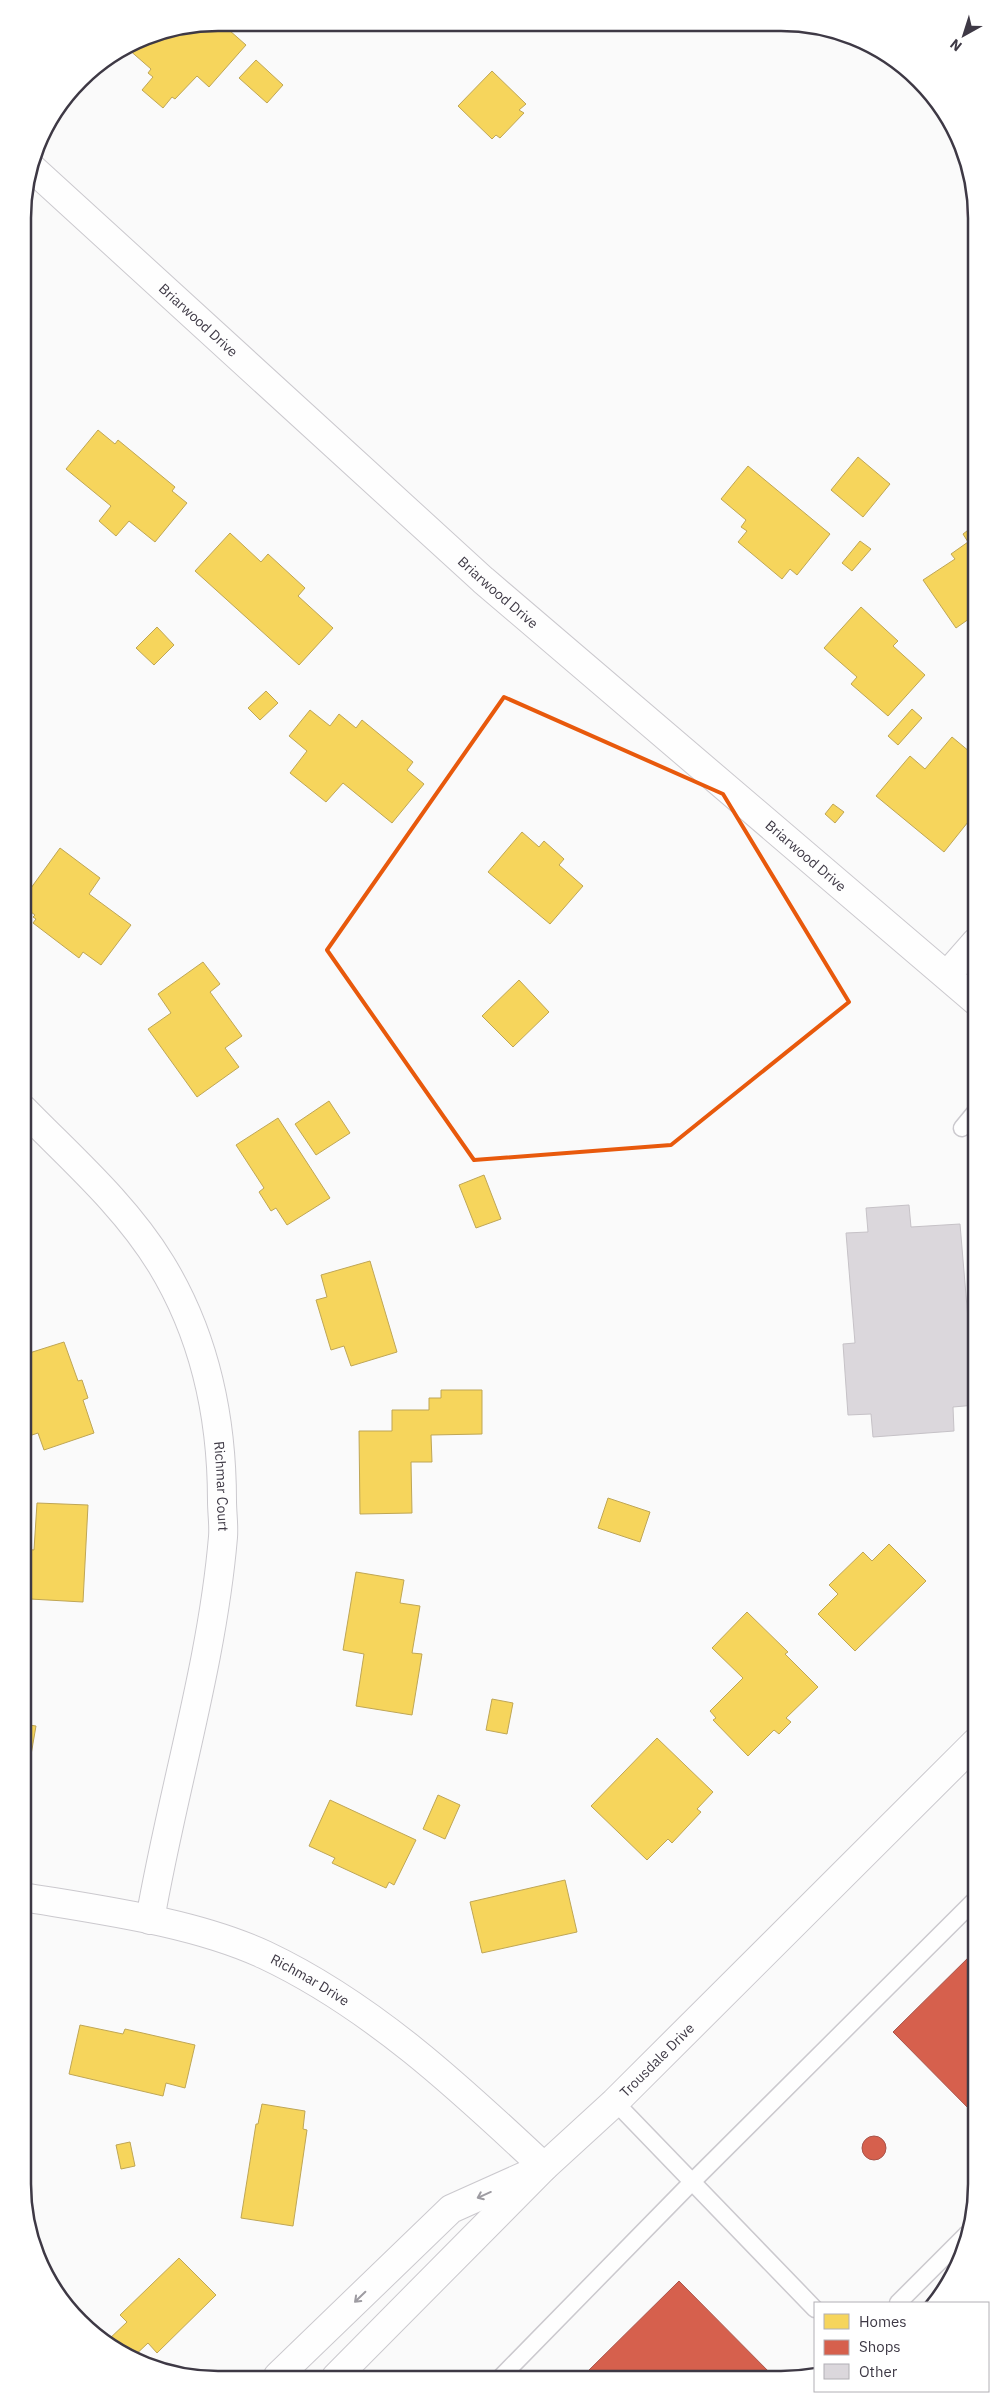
<svg xmlns="http://www.w3.org/2000/svg" width="999" height="2402" font-family="'IBM Plex Sans',sans-serif">
  <style>
    .green { fill: #faebf3 }
    .homes { fill: #f6d55c; stroke: #bfa655 }
    .shops { fill: #d6604d; stroke: #a8544b }
    .building { fill: #dbd7dc; stroke: #c6c2c7 }
    .lines { fill: none; stroke-linecap: round; stroke-linejoin: round }
    .service-casing { stroke: #cbc9ce; stroke-width: 19 }
    .minor-casing { stroke: #cbc9ce; stroke-width: 30 }
    .tertiary-casing { stroke: #cbc9ce; stroke-width: 30 }
    .service { stroke: #fefefe; stroke-width: 16 }
    .minor { stroke: #fefefe; stroke-width: 28 }
    .tertiary { stroke: #fefefe; stroke-width: 28 }
    .oneway { stroke: #9e9ca2 }
    .marked { fill: none; stroke: #e8590c; stroke-width: 4; stroke-linejoin: round }
    .labels { text-anchor: middle; stroke-width: 5; stroke-linejoin: round; paint-order: stroke }
    .street-label { font-size: 14px; fill: #3e3945; stroke: #fff }
    .rim { fill: none; stroke: #3e3945; stroke-width: 2.5 }
  </style>
  <rect width="100%" height="100%" fill="#fafafa"/>
  <!-- green -->
  <path class="green" d="M 973,195 L 976,230 C 965,219 961,208 973,195 Z"/>
  <!-- homes -->
  <g class="homes">
    <polygon points="221,23 246,45 209,87 197,76 175,99 172,97 163,108 142,90 153,77 148,73 151,69 127,48 144,37"/>
    <polygon points="256,60 283,85 267,103 239,78"/>
    <polygon points="492,71 526,104 519,110 524,113 500,138 496,135 492,139 458,106"/>
    <polygon points="98,430 115,444 118,440 175,487 172,491 187,503 155,542 129,521 116,536 99,521 111,506 66,469"/>
    <polygon points="858,457 890,484 863,517 831,490"/>
    <polygon points="748,466 830,534 797,575 790,569 782,579 738,542 747,531 741,527 746,520 721,499"/>
    <polygon points="976,524 976,614 956,628 923,580 955,559 951,554 968,542 963,534"/>
    <polygon points="230,533 261,562 268,554 305,588 298,596 333,628 299,665 195,571"/>
    <polygon points="860,541 871,549 852,571 842,563"/>
    <polygon points="861,607 898,641 893,646 925,675 888,716 851,684 857,677 824,648"/>
    <polygon points="157,627 174,645 154,665 136,648"/>
    <polygon points="266,691 278,703 260,720 248,708"/>
    <polygon points="912,709 922,718 898,745 888,736"/>
    <polygon points="310,710 330,726 339,714 356,728 362,720 413,762 407,770 424,784 392,823 343,783 326,802 290,773 307,751 289,736"/>
    <polygon points="952,737 976,757 976,798 971,804 976,809 976,812 944,852 876,796 910,756 925,769"/>
    <polygon points="833,804 844,812 835,823 825,814"/>
    <polygon points="522,832 539,847 544,841 564,859 559,865 583,886 550,924 488,872"/>
    <polygon points="60,848 100,878 89,894 131,925 101,965 83,952 79,958 33,923 36,919 33,917 35,915 23,906 23,899"/>
    <polygon points="203,962 220,984 210,992 242,1036 225,1048 239,1067 197,1097 148,1029 171,1013 158,994"/>
    <polygon points="519,980 549,1012 513,1047 482,1016"/>
    <polygon points="329,1101 350,1133 316,1155 295,1124"/>
    <polygon points="278,1118 330,1198 287,1225 276,1208 271,1211 259,1192 264,1188 236,1145"/>
    <polygon points="484,1175 501,1219 476,1228 459,1185"/>
    <polygon points="370,1261 397,1352 351,1366 344,1346 331,1350 316,1300 327,1297 321,1275"/>
    <polygon points="64,1342 78,1381 82,1380 88,1398 83,1400 94,1433 44,1450 38,1433 23,1438 23,1400 27,1398 23,1384 23,1355"/>
    <polygon points="441,1390 482,1390 482,1434 431,1435 432,1462 411,1462 412,1513 360,1514 359,1431 392,1431 392,1410 429,1410 429,1398 441,1398"/>
    <polygon points="608,1498 650,1512 640,1542 598,1528"/>
    <polygon points="37,1503 88,1505 83,1602 30,1599 31,1579 23,1579 23,1549 34,1550"/>
    <polygon points="889,1544 926,1581 855,1651 818,1614 838,1594 829,1585 863,1552 872,1561"/>
    <polygon points="356,1572 404,1580 400,1603 420,1606 412,1653 422,1654 412,1715 356,1706 364,1654 343,1650"/>
    <polygon points="747,1612 788,1652 785,1654 818,1687 786,1718 791,1722 779,1734 774,1730 748,1756 713,1720 716,1718 710,1711 743,1678 712,1648"/>
    <polygon points="492,1699 513,1703 507,1734 486,1730"/>
    <polygon points="23,1724 36,1726 27,1778 23,1777"/>
    <polygon points="657,1738 713,1792 697,1809 701,1812 672,1843 668,1839 647,1860 591,1806"/>
    <polygon points="438,1795 460,1805 445,1839 423,1829"/>
    <polygon points="330,1800 416,1840 394,1885 389,1882 386,1888 332,1863 335,1858 309,1846"/>
    <polygon points="565,1880 577,1932 482,1953 470,1902"/>
    <polygon points="80,2025 123,2034 125,2029 195,2045 185,2088 166,2083 163,2096 69,2074"/>
    <polygon points="262,2104 305,2111 303,2129 307,2130 293,2226 241,2218 256,2124 258,2124"/>
    <polygon points="130,2142 135,2166 121,2169 116,2145"/>
    <polygon points="179,2258 216,2295 157,2353 148,2343 131,2359 107,2341 127,2322 120,2315"/>
  </g>
  <!-- shops -->
  <g class="shops">
    <polygon points="976,1950 976,2116 893,2032"/>
    <circle cx="874" cy="2148" r="12"/>
    <polygon points="679,2281 776,2379 589,2378 585,2374"/>
  </g>
  <!-- building -->
  <polygon class="building" points="909,1205 911,1227 960,1224 969,1331 972,1331 976,1405 953,1407 954,1431 873,1437 871,1414 848,1415 843,1344 855,1343 846,1233 868,1232 866,1208"/>
  <g class="lines">
    <!-- service casing -->
    <g class="service-casing">
      <g id="service">
        <polyline points="962,1128 976,1111"/>
        <polyline points="615,2102 815,2309"/>
        <polyline points="898,2303 967,2234"/>
        <polyline points="500,2378 692,2182 976,1899"/>
      </g>
    </g>
    <!-- minor casing -->
    <g class="minor-casing">
      <g id="minor">
        <path id="s1" d="M 33,169 L 483,580 L 976,1001"/>
        <polyline points="947,975 976,942"/>
        <path id="s2" d="M 23,1109 C 71,1158 125,1205 161,1264 C 205,1336 222,1419 222,1501 C 222,1513 224,1525 223,1537 C 212,1666 172,1792 150,1920"/>
        <path id="s3" d="M 23,1897 C 100,1910 194,1922 265,1955 C 371,2005 460,2088 544,2167"/>
      </g>
    </g>
    <!-- tertiary casing -->
    <g class="tertiary-casing">
      <g id="tertiary">
        <polyline points="278,2376 451,2209 529,2174"/>
        <path id="s4" d="M 336,2377 L 544,2167 L 615,2102 L 976,1742"/>
      </g>
    </g>
    <!-- service -->
    <use href="#service" class="service"/>
    <!-- minor -->
    <use href="#minor" class="minor"/>
    <!-- tertiary -->
    <use href="#tertiary" class="tertiary"/>
  </g>
  <!-- one-way arrows -->
  <defs><path id="oneway-shaft" d="M-6 0H5M1.5-3L5.5 0L1.5 3" fill="none" stroke-width="1.6" stroke-linecap="round" stroke-linejoin="round" transform="scale(1.25)"/></defs>
  <g class="oneway">
    <use href="#oneway-shaft" transform="translate(484 2195) rotate(156)"/>
    <use href="#oneway-shaft" transform="translate(360 2297) rotate(136)"/>
  </g>
  <!-- marked area -->
  <path class="marked" d="M 504,697 L 723,794 L 849,1002 L 671,1145 L 474,1160 L 327,950 Z"/>
  <g class="labels">
    <!-- street labels -->
    <g class="street-label">
      <text dy="5" stroke="none"><textPath href="#s1" startOffset="224">Briarwood Drive</textPath></text>
      <text dy="5" stroke="none"><textPath href="#s1" startOffset="629">Briarwood Drive</textPath></text>
      <text dy="5" stroke="none"><textPath href="#s1" startOffset="1034">Briarwood Drive</textPath></text>
      <text dy="5" stroke="none"><textPath href="#s2" startOffset="441">Richmar Court</textPath></text>
      <text dy="5" stroke="none"><textPath href="#s3" startOffset="301">Richmar Drive</textPath></text>
      <text dy="5" stroke="none"><textPath href="#s4" startOffset="451">Trousdale Drive</textPath></text>
    </g>
  </g>
  <!-- crop -->
  <path d="M0 0H999V2402H0ZM218 31H781A187 187 0 0 1 968 218V2184A187 187 0 0 1 781 2371H218A187 187 0 0 1 31 2184V218A187 187 0 0 1 218 31Z" fill="#fff" fill-rule="evenodd"/>
  <path class="rim" d="M218 31H781A187 187 0 0 1 968 218V2184A187 187 0 0 1 781 2371H218A187 187 0 0 1 31 2184V218A187 187 0 0 1 218 31Z"/>
  <!-- legend -->
  <rect x="814" y="2302" width="175" height="90" fill="#ffffff" stroke="#b2b0b5"/>
  <rect x="824" y="2314" width="25" height="15" fill="#f6d55c" stroke="#b2b0b5"/>
  <text x="859" y="2327" font-size="15" fill="#3e3945">Homes</text>
  <rect x="824" y="2340" width="25" height="15" fill="#d6604d" stroke="#b2b0b5"/>
  <text x="859" y="2352" font-size="15" fill="#3e3945">Shops</text>
  <rect x="824" y="2364" width="25" height="15" fill="#dbd7dc" stroke="#b2b0b5"/>
  <text x="859" y="2377" font-size="15" fill="#3e3945">Other</text>
  <!-- north arrow -->
  <g transform="translate(964 35) rotate(219)" stroke="#ffffff" stroke-width="4" paint-order="stroke">
  <path d="M0-4L9 19L0 12L-9 19Z" fill="#3e3945"/>
  <text y="-8" font-size="14" font-weight="bold" text-anchor="middle" fill="#3e3945">N</text>
  </g>
</svg>
